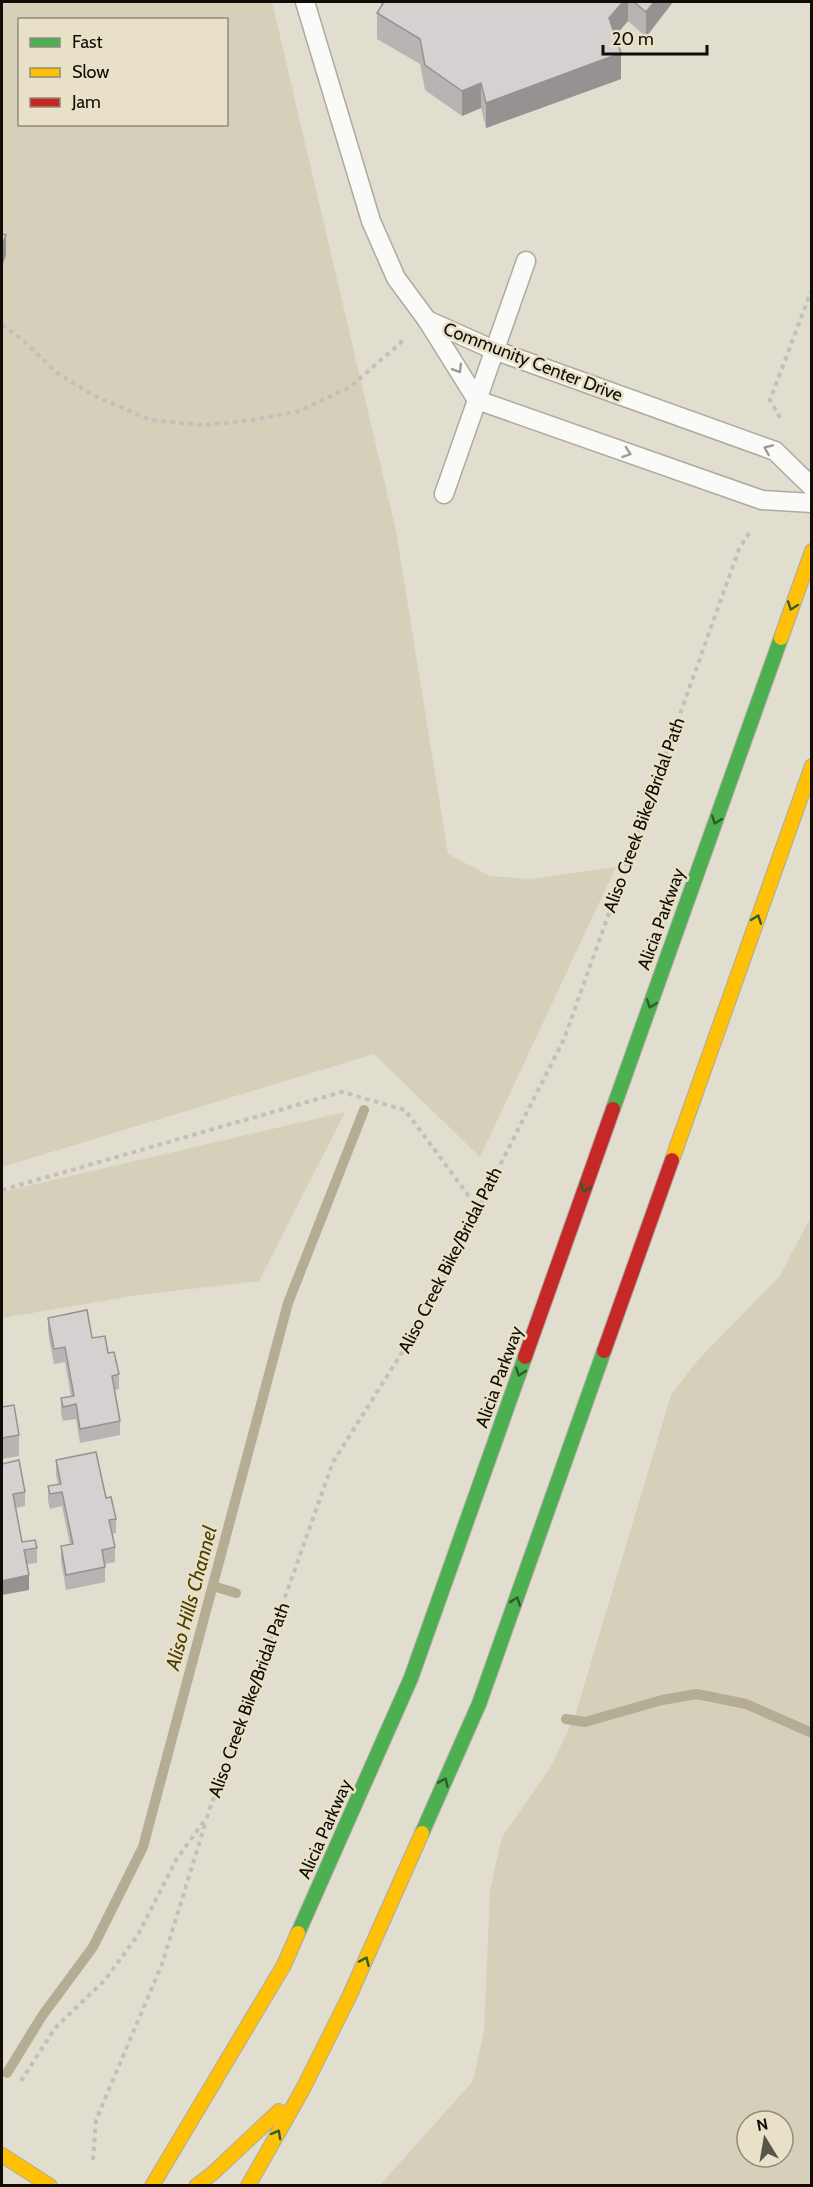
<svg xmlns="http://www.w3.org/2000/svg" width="813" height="2187" font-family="Cabin,sans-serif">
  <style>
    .green { fill: #d6d0ba; fill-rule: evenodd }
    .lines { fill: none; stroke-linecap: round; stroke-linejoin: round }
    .stream { stroke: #b4ad93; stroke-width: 10 }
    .lane-casing { stroke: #adaa9f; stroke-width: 21 }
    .fast-casing { stroke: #adaa9f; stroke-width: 16 }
    .slow-casing { stroke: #adaa9f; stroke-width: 16 }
    .jam-casing { stroke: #adaa9f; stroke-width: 16 }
    .path { stroke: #c1c0ba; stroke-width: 4; stroke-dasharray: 4.5 4.5; stroke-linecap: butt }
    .lane { stroke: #fafaf8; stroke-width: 18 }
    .fast { stroke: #4caf50; stroke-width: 14 }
    .slow { stroke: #ffc107; stroke-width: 14 }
    .jam { stroke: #c62828; stroke-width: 14 }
    .wall { fill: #b8b4b4 }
    .shaded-wall { fill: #969292 }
    .building { fill: #d6d1d1; stroke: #969292; stroke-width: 1.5 }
    .oneway { stroke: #9c9b97 }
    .oneway2 { stroke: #2e5e2a }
    .labels { text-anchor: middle; stroke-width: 5; stroke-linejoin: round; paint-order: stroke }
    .street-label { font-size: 18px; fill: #0f0d05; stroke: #e8e1c8 }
    .water-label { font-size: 20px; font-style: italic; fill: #4c3f02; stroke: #e8e1c8 }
  </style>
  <rect width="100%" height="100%" fill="#e1ddcf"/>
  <!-- green -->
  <g class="green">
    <path d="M 2,2 L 272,2 L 396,531 L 448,854 L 490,876 L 530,879 L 616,867 L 480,1157 L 374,1054 L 2,1167 ZM 20,20 L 226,20 L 226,124 L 20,124 Z"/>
    <polygon points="345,1112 259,1281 139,1295 2,1318 2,1192"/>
    <path d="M 811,1217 L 811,2185 L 380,2185 L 473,2081 L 484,2031 L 490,1890 L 502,1837 L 550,1768 L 575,1716 L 671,1395 L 698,1360 L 779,1277 ZM 747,2121 L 783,2121 L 783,2157 L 747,2157 Z"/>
  </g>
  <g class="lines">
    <!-- stream -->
    <g class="stream">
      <polyline points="213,1586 236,1593"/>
      <polyline points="566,1719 585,1722 662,1700 697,1694 746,1704 812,1733"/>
      <polyline points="7,2073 42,2016 93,1947 143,1847 288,1303 364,1110"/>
    </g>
    <!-- lane casing -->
    <g class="lane-casing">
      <g id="lane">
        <polyline points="305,2 371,221 396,278 427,320 477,400 762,500 812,503"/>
        <polyline points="427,320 494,350 775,451 812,487"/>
        <polyline points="444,494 526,261"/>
      </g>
    </g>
    <!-- fast casing -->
    <g class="fast-casing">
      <g id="fast">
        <polyline points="613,1109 781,638"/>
        <polyline points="422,1833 479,1704 604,1351"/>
        <polyline points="298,1933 411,1678 525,1357"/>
      </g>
    </g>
    <!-- slow casing -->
    <g class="slow-casing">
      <g id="slow">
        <polyline points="781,638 812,551"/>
        <polyline points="672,1160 812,766"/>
        <polyline points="2,2155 50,2186"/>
        <polyline points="152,2186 284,1965 298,1933"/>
        <polyline points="196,2186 213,2173 279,2111"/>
        <polyline points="248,2186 303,2089 349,1997 422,1833"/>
      </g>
    </g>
    <!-- jam casing -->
    <g class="jam-casing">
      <g id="jam">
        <polyline points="604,1351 672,1160"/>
        <polyline points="525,1357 613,1109"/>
      </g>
    </g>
    <!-- path -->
    <g class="path">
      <polyline points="2,325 22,339 57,373 95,396 150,420 203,425 253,420 299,411 350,387 406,338"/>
      <polyline points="780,418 770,400 812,289"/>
      <polyline points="2,1190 342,1092 405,1110 477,1207"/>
      <polyline points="21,2081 55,2028 105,1980 138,1935 176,1860 207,1817 333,1462 418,1327 564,1039 739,549 751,530"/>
      <polyline points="93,2160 96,2120 162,1964 206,1821"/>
    </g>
    <!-- lane -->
    <use href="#lane" class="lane"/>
    <!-- fast -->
    <use href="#fast" class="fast"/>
    <!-- slow -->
    <use href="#slow" class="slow"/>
    <!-- jam -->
    <use href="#jam" class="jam"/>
  </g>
  <!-- wall -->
  <g class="wall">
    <polygon points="380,2 673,2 646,37 628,21 615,36 621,79 486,128 481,108 462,116 425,90 420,64 377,39 377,13 382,6"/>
    <polygon points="48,1318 92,1338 108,1353 119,1374 119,1389 115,1390 120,1421 120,1435 80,1443 76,1419 63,1421 61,1413 61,1398 71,1396 65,1362 54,1364 48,1332"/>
    <polygon points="2,1346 3,1354 3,1375 2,1375"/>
    <polygon points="2,1407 19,1435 19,1456 2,1459"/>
    <polygon points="56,1460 106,1498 116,1519 116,1533 112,1534 115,1547 115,1562 105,1564 105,1582 66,1590 61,1561 61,1546 70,1544 62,1506 50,1509 48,1501 48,1486 58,1484 56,1475"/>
    <polygon points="2,1464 25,1492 25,1506 16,1508 22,1542 37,1548 37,1563 27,1564 29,1590"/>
    <polygon points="2,1727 3,1733 3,1747 2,1748"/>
  </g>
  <!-- shaded-wall -->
  <g class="shaded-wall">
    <polygon points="623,2 628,2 628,21 609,43 609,18"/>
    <polygon points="654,2 673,2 646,37 646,12"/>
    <polygon points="621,53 621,79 486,128 486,103"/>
    <polygon points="481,83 481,108 462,116 462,91"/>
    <polygon points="6,235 6,255 2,267 2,246"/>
    <polygon points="29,1575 29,1590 2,1595 2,1581"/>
  </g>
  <!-- building -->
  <g class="building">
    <polygon points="384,2 623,2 609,18 621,53 486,103 481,83 462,91 425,65 420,39 377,13"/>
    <polygon points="634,2 654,2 646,12"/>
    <polygon points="2,234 6,235 2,246"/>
    <polygon points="87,1310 92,1338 105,1336 108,1353 114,1352 119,1374 112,1376 120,1421 80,1429 76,1404 63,1407 61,1398 74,1396 65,1347 54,1349 48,1318"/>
    <polygon points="14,1405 19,1435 2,1438 2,1407"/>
    <polygon points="96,1452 106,1498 111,1497 116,1519 109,1520 115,1547 102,1550 105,1567 66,1575 61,1546 73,1544 62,1492 50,1494 48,1486 61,1484 56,1460"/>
    <polygon points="19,1460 25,1492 13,1494 22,1542 35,1540 37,1548 24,1550 29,1575 2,1581 2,1464"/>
  </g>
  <!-- one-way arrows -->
  <defs><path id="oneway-chevron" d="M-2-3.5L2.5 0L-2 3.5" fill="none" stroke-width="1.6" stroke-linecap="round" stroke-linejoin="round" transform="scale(1.5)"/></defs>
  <g class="oneway">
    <use href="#oneway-chevron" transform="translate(458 369) rotate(58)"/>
    <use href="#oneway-chevron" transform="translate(768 449) rotate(-157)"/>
    <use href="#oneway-chevron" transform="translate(627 453) rotate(19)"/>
  </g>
  <g class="oneway2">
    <use href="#oneway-chevron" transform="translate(792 606) rotate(110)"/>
    <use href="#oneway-chevron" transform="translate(716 820) rotate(110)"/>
    <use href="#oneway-chevron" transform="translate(757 919) rotate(-70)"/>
    <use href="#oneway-chevron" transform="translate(651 1004) rotate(110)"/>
    <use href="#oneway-chevron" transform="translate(585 1188) rotate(110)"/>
    <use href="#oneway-chevron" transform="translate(520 1372) rotate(110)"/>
    <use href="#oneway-chevron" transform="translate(516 1601) rotate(-71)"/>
    <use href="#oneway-chevron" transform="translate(444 1782) rotate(-66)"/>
    <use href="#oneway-chevron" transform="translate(365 1961) rotate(-66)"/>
    <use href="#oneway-chevron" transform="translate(277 2134) rotate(-61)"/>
  </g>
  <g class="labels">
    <!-- street labels -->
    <g class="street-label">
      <text transform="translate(533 362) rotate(21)" y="6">Community Center Drive</text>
      <text transform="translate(644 815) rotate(-70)" y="6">Aliso Creek Bike/Bridal Path</text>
      <text transform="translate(661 919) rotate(-70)" y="6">Alicia Parkway</text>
      <text transform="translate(450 1260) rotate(-63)" y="6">Aliso Creek Bike/Bridal Path</text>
      <text transform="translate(499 1377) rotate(-70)" y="6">Alicia Parkway</text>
      <text transform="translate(249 1700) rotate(-70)" y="6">Aliso Creek Bike/Bridal Path</text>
      <text transform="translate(325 1829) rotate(-66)" y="6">Alicia Parkway</text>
    </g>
    <!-- water labels -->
    <g class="water-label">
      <text transform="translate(191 1598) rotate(-75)" y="7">Aliso Hills Channel</text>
    </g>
  </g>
  <!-- border -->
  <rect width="813" height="2187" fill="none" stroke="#0f0d05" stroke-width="6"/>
  <!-- legend -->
  <rect x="18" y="18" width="210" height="108" fill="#e8e1c8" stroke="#918c7a" stroke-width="1.5"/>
  <rect x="30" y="38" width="30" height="9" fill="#4caf50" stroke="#918c7a" stroke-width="1.5"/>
  <text x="72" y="48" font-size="18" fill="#0f0d05">Fast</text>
  <rect x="30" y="68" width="30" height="9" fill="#ffc107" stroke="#918c7a" stroke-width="1.5"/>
  <text x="72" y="78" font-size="18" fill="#0f0d05">Slow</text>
  <rect x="30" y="98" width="30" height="9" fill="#c62828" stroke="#918c7a" stroke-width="1.5"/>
  <text x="72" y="108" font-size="18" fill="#0f0d05">Jam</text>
  <!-- north arrow -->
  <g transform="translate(765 2139) rotate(349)"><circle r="28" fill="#e8e1c8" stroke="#918c7a" stroke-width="1.5"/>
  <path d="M0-4.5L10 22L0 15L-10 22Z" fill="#58564c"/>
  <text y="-9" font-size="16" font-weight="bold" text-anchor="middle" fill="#0f0d05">N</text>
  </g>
  <!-- scale -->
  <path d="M603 45v9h104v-9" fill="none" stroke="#0f0d05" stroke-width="3"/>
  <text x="612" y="45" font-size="18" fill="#0f0d05" stroke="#e8e1c8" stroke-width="4.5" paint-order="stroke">20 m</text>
</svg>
